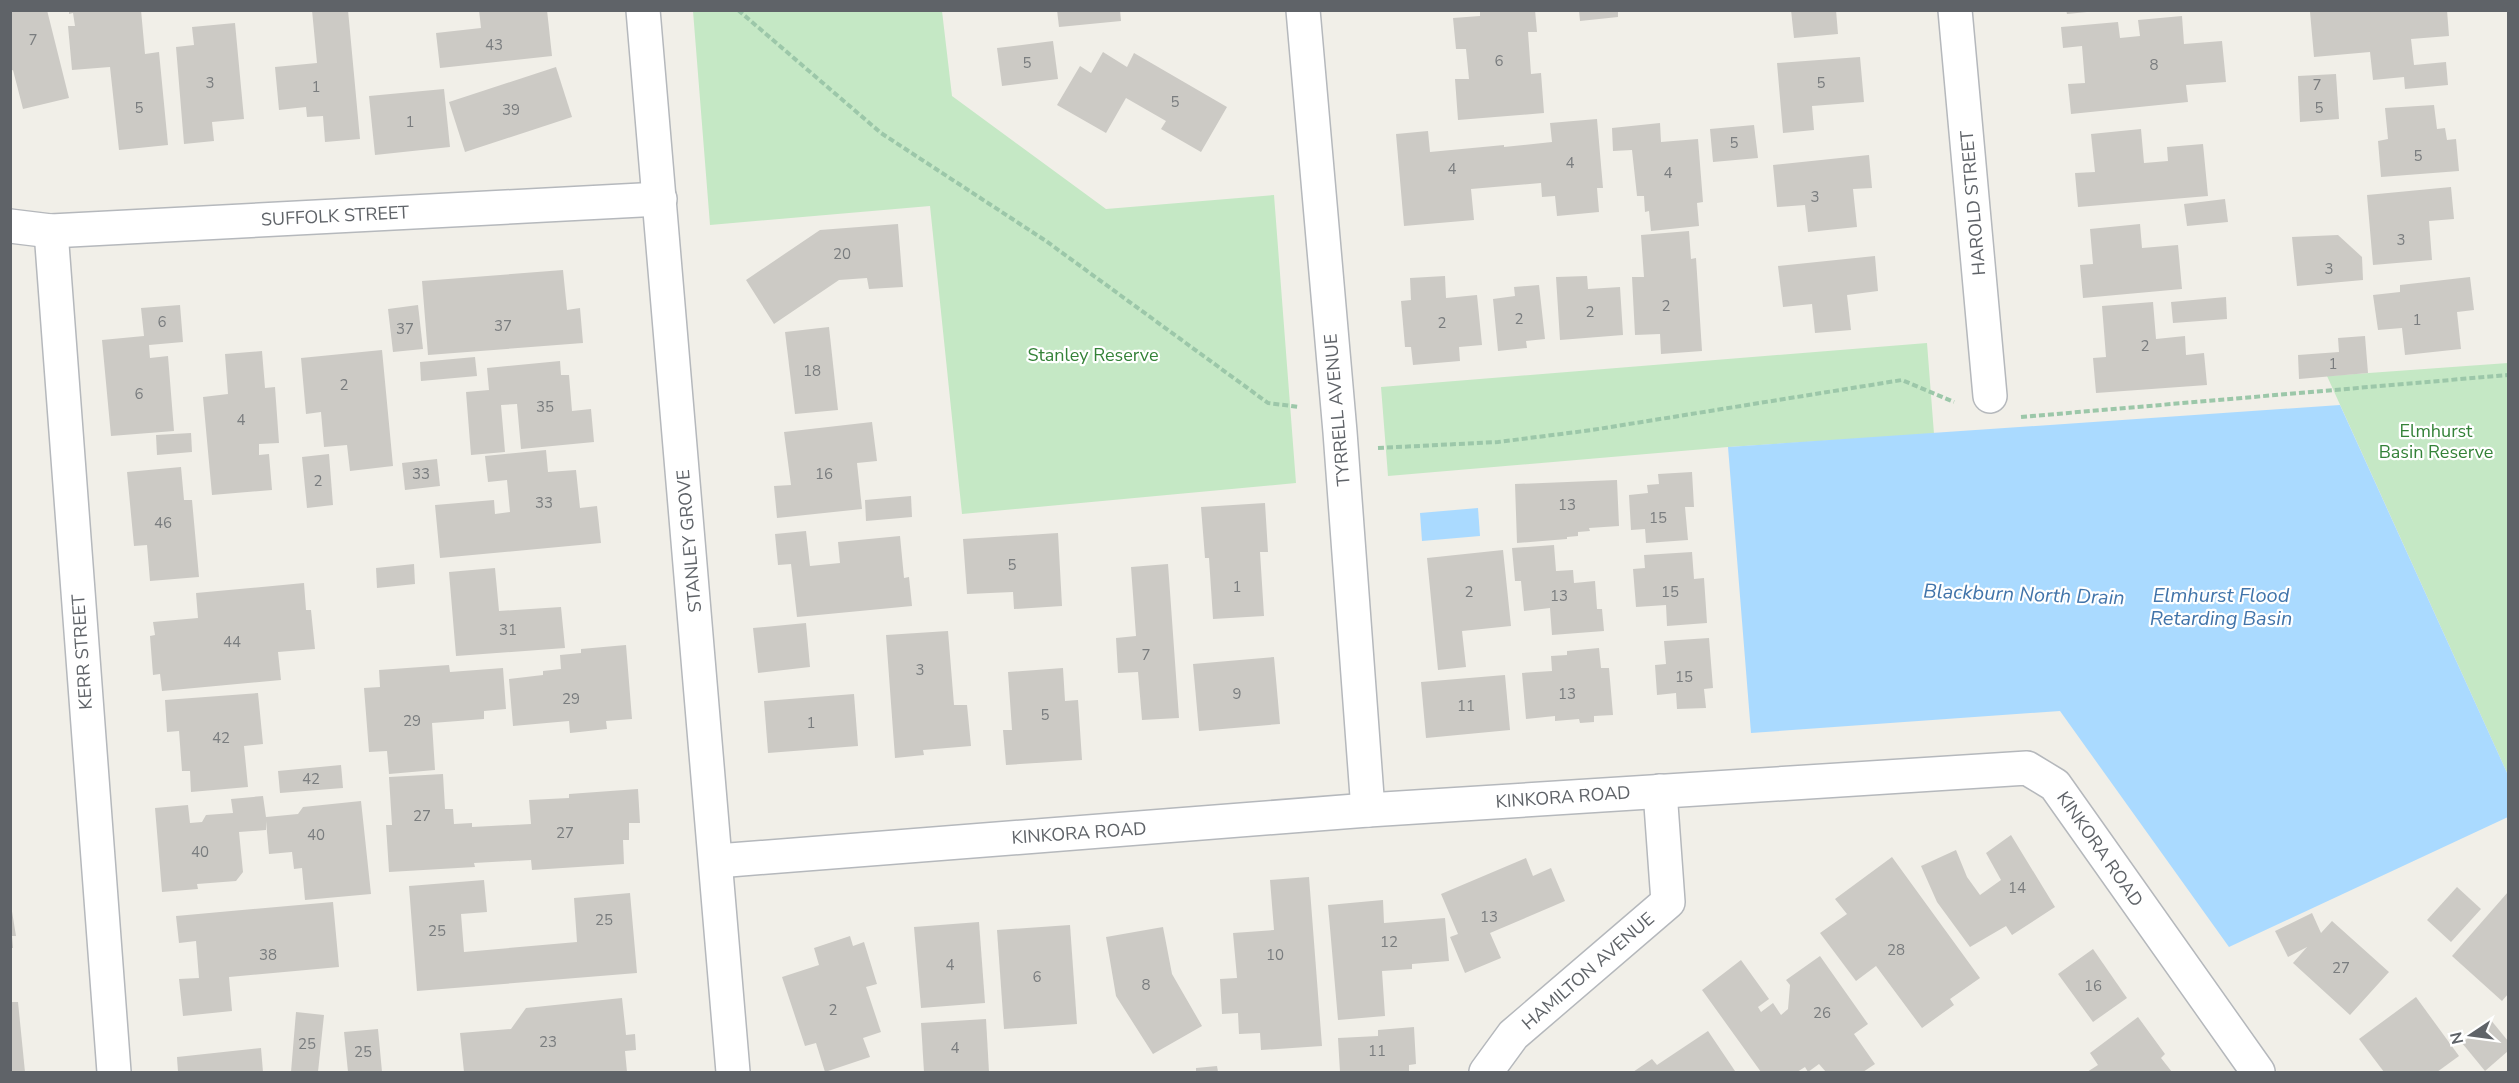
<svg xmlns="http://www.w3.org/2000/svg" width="2519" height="1083" font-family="'Nunito Sans',sans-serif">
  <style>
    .green { fill: #c5e8c5 }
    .water { fill: #aadaff }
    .building { fill: #cccac5 }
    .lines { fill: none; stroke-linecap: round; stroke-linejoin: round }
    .minor-casing { stroke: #b5b8bc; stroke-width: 36 }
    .path { stroke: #9cc7a9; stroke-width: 4; stroke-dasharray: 6 3; stroke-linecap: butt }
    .minor { stroke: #fff; stroke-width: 33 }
    .labels { text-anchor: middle; stroke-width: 4.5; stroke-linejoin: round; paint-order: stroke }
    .number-label { font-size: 15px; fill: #7a7d7f }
    .street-label { font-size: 18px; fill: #5f6368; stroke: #fff }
    .park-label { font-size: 18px; fill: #348238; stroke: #fff }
    .water-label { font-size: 20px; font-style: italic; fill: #4174aa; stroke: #fff }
  </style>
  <rect width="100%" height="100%" fill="#f1efe8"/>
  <!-- green -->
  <g class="green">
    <polygon points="693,11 942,11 952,96 1106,209 1274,195 1296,483 962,514 930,206 710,225"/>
    <polygon points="1927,343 1934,434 1728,447 1388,476 1381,387"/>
    <polygon points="2508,363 2508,775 2327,376"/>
  </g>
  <!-- water -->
  <g class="water">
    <polygon points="2340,405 2508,775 2508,817 2229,947 2060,711 1751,733 1728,447"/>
    <polygon points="1478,508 1480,536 1422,541 1420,513"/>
  </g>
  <!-- building -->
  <g class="building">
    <polygon points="10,10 47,10 69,98 23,109 13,70 10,71"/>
    <polygon points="69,10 141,10 145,54 159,52 168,145 119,150 110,67 72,70 68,26 75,26 73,13 69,14"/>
    <polygon points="312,10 348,10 360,139 325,142 323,116 307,117 306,107 279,110 275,67 317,63"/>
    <polygon points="479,10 547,10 552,56 440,68 436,33 481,28"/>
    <polygon points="1057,10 1120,10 1121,21 1059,27"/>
    <polygon points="1480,10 1535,10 1537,32 1528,32 1531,74 1541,73 1544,113 1458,120 1455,79 1469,79 1466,49 1456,49 1453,18 1480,16"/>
    <polygon points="1579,10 1618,10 1618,17 1580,21"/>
    <polygon points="1791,10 1836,10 1838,34 1794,38"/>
    <polygon points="2066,10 2087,10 2087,12 2067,14"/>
    <polygon points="2321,10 2447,10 2449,36 2411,39 2414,65 2446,62 2448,85 2405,89 2404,77 2373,80 2370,52 2314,57 2310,12"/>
    <polygon points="2182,16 2184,44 2222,41 2226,82 2186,85 2188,102 2071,114 2068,84 2085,83 2082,46 2063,48 2061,27 2118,22 2120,38 2140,36 2138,20"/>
    <polygon points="235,23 244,119 212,122 214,141 184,144 176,47 194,45 192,27"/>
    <polygon points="1053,41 1058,79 1002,86 997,48"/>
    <polygon points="1103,52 1127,67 1134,53 1227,107 1201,152 1161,129 1166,121 1126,98 1106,133 1057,105 1080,66 1091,73"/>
    <polygon points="1860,57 1864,102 1812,106 1814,130 1783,133 1777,63"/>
    <polygon points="556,67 572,117 465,152 449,102"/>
    <polygon points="2336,74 2339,119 2300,122 2298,76"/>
    <polygon points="444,89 450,147 375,155 369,96"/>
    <polygon points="2434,105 2437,129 2445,128 2447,140 2456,139 2459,171 2381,177 2378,141 2388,139 2385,108"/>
    <polygon points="1597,119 1603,188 1597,188 1599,212 1557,216 1555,196 1542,197 1541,183 1471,189 1474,220 1404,226 1396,134 1428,131 1430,152 1504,145 1504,147 1552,142 1550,123"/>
    <polygon points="1660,123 1661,142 1698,139 1703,202 1697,203 1699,226 1651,231 1649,211 1645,212 1644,196 1637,196 1632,150 1613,151 1612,128"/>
    <polygon points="1754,125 1758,158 1713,162 1710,129"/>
    <polygon points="2141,129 2144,163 2168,161 2167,147 2203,144 2208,196 2078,207 2075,173 2095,172 2091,134"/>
    <polygon points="1869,155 1872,188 1853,189 1857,227 1808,232 1805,205 1777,207 1773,165"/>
    <polygon points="2451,187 2454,219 2429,221 2432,260 2373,265 2367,195"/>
    <polygon points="2225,199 2228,222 2187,226 2184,204"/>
    <polygon points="898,224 903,287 869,289 867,278 839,280 774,324 746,280 820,230"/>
    <polygon points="2140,224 2142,248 2178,245 2182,289 2083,298 2080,265 2093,264 2090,229"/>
    <polygon points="1689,231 1691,259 1696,258 1702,351 1661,354 1660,334 1635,335 1632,277 1644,277 1641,235"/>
    <polygon points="2338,235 2362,257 2363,280 2297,286 2292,237"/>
    <polygon points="1875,256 1878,291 1847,295 1851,330 1815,333 1812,304 1783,307 1778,266"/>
    <polygon points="563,270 567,310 580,308 583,343 428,355 422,281"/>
    <polygon points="1445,276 1446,298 1477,295 1482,345 1459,347 1460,361 1413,365 1411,347 1405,347 1401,301 1411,300 1410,278"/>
    <polygon points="1587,276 1588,289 1620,287 1623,335 1560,340 1556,277"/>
    <polygon points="2470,277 2474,310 2457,312 2461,349 2405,355 2402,328 2378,330 2373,295 2400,292 2400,285"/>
    <polygon points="1539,285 1545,339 1526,341 1527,348 1498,351 1493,299 1515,296 1514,287"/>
    <polygon points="2226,297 2227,319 2173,323 2171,302"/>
    <polygon points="2153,302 2156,339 2185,336 2186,355 2204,353 2207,385 2096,393 2093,358 2106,357 2102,306"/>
    <polygon points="180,305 183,342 149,345 150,358 168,356 174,431 111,436 102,340 144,336 141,308"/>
    <polygon points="418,305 423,349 393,352 388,309"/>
    <polygon points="829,327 838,410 795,414 785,332"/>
    <polygon points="2365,336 2368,373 2299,379 2298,355 2339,352 2338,338"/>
    <polygon points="382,350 393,466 350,471 347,445 324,447 321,412 306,414 301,358"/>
    <polygon points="262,351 265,388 275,387 279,443 259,444 259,455 269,454 272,490 212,495 203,397 228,394 225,354"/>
    <polygon points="475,357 477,376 421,381 420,362"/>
    <polygon points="560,361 561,375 569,375 572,411 591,409 594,442 521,449 517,404 501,405 505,452 471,455 466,392 489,390 487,368"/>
    <polygon points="872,422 877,461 857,463 862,509 777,518 774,486 791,485 784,432"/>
    <polygon points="191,433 192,452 157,455 156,435"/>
    <polygon points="546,450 548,472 576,470 580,508 597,506 601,543 440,558 435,505 494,500 495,514 510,512 507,480 488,482 485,456"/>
    <polygon points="329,454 333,505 307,508 302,457"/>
    <polygon points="437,459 440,486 405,490 402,463"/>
    <polygon points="181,467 184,500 192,500 199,577 150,581 147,545 134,546 127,472"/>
    <polygon points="1692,472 1694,507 1685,507 1688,540 1646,543 1645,529 1631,530 1629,495 1648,493 1647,485 1659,484 1658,474"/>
    <polygon points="1617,480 1619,526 1589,528 1590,531 1578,532 1578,536 1567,537 1567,539 1517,543 1515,484"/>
    <polygon points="911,496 912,517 866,521 865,500"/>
    <polygon points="1265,503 1268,552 1260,552 1264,616 1213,619 1209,558 1205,558 1201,507"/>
    <polygon points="806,531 810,566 840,563 838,542 900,536 904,578 909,577 912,606 797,617 791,564 778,565 775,534"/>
    <polygon points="1058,533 1062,606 1014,609 1013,592 967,594 963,539"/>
    <polygon points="1554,545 1556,571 1573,570 1574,583 1595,581 1597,609 1602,609 1604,631 1552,635 1550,608 1524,611 1521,581 1515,581 1512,548"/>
    <polygon points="1503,550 1511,626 1462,631 1466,667 1438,670 1427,558"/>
    <polygon points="1692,552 1694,579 1704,578 1707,623 1667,626 1666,605 1636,607 1633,569 1645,568 1644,555"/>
    <polygon points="414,564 415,584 377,588 376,568"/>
    <polygon points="1168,564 1179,718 1142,720 1138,672 1118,673 1116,638 1136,636 1131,567"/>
    <polygon points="495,568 499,611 561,607 565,648 456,656 449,572"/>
    <polygon points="304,583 306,610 311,610 315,649 278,652 281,680 162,691 160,674 153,675 150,636 155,635 153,622 198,618 196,593"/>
    <polygon points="806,623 810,667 758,673 753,628"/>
    <polygon points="948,631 954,705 967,705 971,746 923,750 924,755 895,758 886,635"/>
    <polygon points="1709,638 1713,688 1704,689 1706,708 1677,709 1676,693 1657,695 1655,665 1666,664 1664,641"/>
    <polygon points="626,645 632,719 606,721 607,729 570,733 569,721 513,726 509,679 543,675 543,671 561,669 560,655 581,653 581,649"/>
    <polygon points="1599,648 1601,668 1609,668 1613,715 1594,716 1594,722 1580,723 1579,719 1555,721 1555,716 1526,719 1522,673 1552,671 1551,656 1567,655 1567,651"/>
    <polygon points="1274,657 1280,724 1199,731 1193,664"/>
    <polygon points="449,665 450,672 503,668 506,709 484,711 484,719 432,723 435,770 389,774 387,751 369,752 364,688 380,687 379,670"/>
    <polygon points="1063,668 1065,701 1078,700 1082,760 1006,765 1003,730 1012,730 1008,672"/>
    <polygon points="1505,675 1510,730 1426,738 1421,682"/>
    <polygon points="258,693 263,744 244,746 248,787 191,792 190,771 182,771 179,731 167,732 165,700"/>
    <polygon points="854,694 858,746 768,753 764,701"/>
    <polygon points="341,765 343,788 280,793 278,771"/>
    <polygon points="443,774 445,809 453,809 454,824 472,823 472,827 531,824 529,800 569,798 569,794 638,789 640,823 629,823 629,840 623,840 624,864 532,870 531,860 474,863 475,867 389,872 386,825 392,825 389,777"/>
    <polygon points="263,796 266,817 298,814 303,807 361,801 371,894 305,900 302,868 294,869 292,852 269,854 266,821 266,830 239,832 243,872 236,881 197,884 198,889 162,892 155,808 188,805 190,823 202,822 206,815 233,813 231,799"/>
    <polygon points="2011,835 2055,907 2012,935 2006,926 1970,947 1937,902 1921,866 1956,850 1967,877 1980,895 2001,880 1986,853"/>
    <polygon points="1892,857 1980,978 1950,999 1954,1005 1922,1028 1876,966 1856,981 1820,933 1847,914 1835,899"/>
    <polygon points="1526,858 1533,876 1551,868 1565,901 1490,933 1501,958 1465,973 1450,937 1458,934 1441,894"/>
    <polygon points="1309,877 1322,1046 1261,1050 1260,1033 1239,1034 1238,1013 1222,1014 1220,979 1237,978 1233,933 1274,930 1270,880"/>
    <polygon points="484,880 487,912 461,914 464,952 577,942 574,898 630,893 637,973 417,991 409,886"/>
    <polygon points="2457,887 2481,909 2451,942 2427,920"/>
    <polygon points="2508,892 2508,994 2502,1001 2452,956"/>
    <polygon points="10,899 16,936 12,936 13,948 10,948"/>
    <polygon points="1383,900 1384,923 1445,918 1449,961 1412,964 1412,969 1382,971 1385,1016 1338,1020 1328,905"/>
    <polygon points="333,902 339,967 229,977 232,1011 183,1016 179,979 199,978 196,941 179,943 176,916"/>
    <polygon points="2312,913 2321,933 2332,921 2389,972 2350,1015 2293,963 2307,947 2288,957 2275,931"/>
    <polygon points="979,922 985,1003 921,1008 914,927"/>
    <polygon points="1070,925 1077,1024 1004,1029 997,930"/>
    <polygon points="1163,927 1172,974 1202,1026 1153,1054 1116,996 1106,937"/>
    <polygon points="850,936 853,946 864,942 877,984 866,987 881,1032 863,1038 870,1057 825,1072 816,1043 805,1046 782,977 819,965 814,948"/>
    <polygon points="2093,949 2127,998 2093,1022 2058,974"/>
    <polygon points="1820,956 1868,1024 1854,1034 1875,1064 1863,1072 1826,1072 1819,1064 1808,1072 1805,1067 1797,1072 1761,1072 1702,990 1741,960 1769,999 1758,1007 1761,1012 1773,1003 1781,1015 1788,1009 1790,985 1786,980"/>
    <polygon points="2416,997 2459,1056 2437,1072 2384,1072 2359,1039"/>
    <polygon points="622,998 626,1035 635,1034 636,1050 625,1051 627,1072 464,1072 460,1033 511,1029 526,1008"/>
    <polygon points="10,1002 18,1002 25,1072 10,1072"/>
    <polygon points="296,1012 324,1015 318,1072 291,1072"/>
    <polygon points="2138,1017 2165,1054 2161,1058 2172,1072 2087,1072 2098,1065 2090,1053"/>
    <polygon points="986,1019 989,1072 924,1072 921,1023"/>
    <polygon points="2490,1019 2508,1041 2508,1051 2485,1071 2462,1043"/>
    <polygon points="1414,1027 1416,1064 1409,1065 1409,1072 1340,1072 1338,1038 1378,1036 1378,1030"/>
    <polygon points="378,1029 382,1072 348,1072 344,1032"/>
    <polygon points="1708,1031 1735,1071 1732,1072 1633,1072 1652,1059 1657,1065"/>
    <polygon points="261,1048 263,1072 178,1072 177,1057"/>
    <polygon points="1217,1066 1218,1072 1196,1072 1196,1068"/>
  </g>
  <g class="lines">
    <!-- minor casing -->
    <g class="minor-casing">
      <g id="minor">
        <polyline points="643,10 733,1072"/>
        <polyline points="1303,10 1340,432 1368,810"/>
        <polyline points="1955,10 1990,396"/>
        <polyline points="10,226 51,231 660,199"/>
        <polyline points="51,231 114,1072"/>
        <polyline points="717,861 1368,810 2027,768 2055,785 2258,1072"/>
        <polyline points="1486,1072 1513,1035 1668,902 1660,791"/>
      </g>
    </g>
    <!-- path -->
    <g class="path">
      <polyline points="738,10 881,133 1046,241 1268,403 1299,407"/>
      <polyline points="2021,417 2508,375"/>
      <polyline points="1378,448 1498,442 1592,430 1902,380 1954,402"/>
    </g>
    <!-- minor -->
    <use href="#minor" class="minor"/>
  </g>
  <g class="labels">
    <!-- number labels -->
    <g class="number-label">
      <text x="33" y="45">7</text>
      <text x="494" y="50">43</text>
      <text x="1499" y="66">6</text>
      <text x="1027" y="68">5</text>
      <text x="2154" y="70">8</text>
      <text x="210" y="88">3</text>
      <text x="1821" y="88">5</text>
      <text x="2317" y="90">7</text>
      <text x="316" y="92">1</text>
      <text x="1175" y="107">5</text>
      <text x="139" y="113">5</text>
      <text x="2319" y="113">5</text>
      <text x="511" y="115">39</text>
      <text x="410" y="127">1</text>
      <text x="1734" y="148">5</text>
      <text x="2418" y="161">5</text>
      <text x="1570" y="168">4</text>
      <text x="1452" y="174">4</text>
      <text x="1668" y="178">4</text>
      <text x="1815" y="202">3</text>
      <text x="2401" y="245">3</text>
      <text x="842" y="259">20</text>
      <text x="2329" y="274">3</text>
      <text x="1666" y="311">2</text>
      <text x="1590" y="317">2</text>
      <text x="1519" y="324">2</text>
      <text x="2417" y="325">1</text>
      <text x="162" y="327">6</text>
      <text x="1442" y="328">2</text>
      <text x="503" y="331">37</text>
      <text x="405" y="334">37</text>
      <text x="2145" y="351">2</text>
      <text x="2333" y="369">1</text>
      <text x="812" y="376">18</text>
      <text x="344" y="390">2</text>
      <text x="139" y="399">6</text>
      <text x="545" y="412">35</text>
      <text x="241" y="425">4</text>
      <text x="421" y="479">33</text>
      <text x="824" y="479">16</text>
      <text x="318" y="486">2</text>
      <text x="544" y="508">33</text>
      <text x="1567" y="510">13</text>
      <text x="1658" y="523">15</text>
      <text x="163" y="528">46</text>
      <text x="1012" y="570">5</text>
      <text x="1237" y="592">1</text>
      <text x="1469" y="597">2</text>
      <text x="1670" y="597">15</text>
      <text x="1559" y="601">13</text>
      <text x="508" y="635">31</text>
      <text x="232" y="647">44</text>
      <text x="1146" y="660">7</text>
      <text x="920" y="675">3</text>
      <text x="1684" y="682">15</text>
      <text x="1237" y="699">9</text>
      <text x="1567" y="699">13</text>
      <text x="571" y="704">29</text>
      <text x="1466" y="711">11</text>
      <text x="1045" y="720">5</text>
      <text x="412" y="726">29</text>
      <text x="811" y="728">1</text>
      <text x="221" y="743">42</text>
      <text x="311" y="784">42</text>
      <text x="422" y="821">27</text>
      <text x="565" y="838">27</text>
      <text x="316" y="840">40</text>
      <text x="200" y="857">40</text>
      <text x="2017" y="893">14</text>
      <text x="1489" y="922">13</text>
      <text x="604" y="925">25</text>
      <text x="437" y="936">25</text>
      <text x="1389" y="947">12</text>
      <text x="1896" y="955">28</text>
      <text x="268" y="960">38</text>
      <text x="1275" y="960">10</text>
      <text x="950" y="970">4</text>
      <text x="2341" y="973">27</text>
      <text x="1037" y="982">6</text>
      <text x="1146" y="990">8</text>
      <text x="2093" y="991">16</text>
      <text x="833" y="1015">2</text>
      <text x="1822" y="1018">26</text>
      <text x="548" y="1047">23</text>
      <text x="307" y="1049">25</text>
      <text x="955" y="1053">4</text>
      <text x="1377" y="1056">11</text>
      <text x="363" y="1057">25</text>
    </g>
    <!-- street labels -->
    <g class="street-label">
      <text transform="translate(1973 203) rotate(-95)" y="6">HAROLD STREET</text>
      <text transform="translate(335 216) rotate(-3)" y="6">SUFFOLK STREET</text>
      <text transform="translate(1337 410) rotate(-95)" y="6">TYRRELL AVENUE</text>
      <text transform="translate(689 541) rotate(-95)" y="6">STANLEY GROVE</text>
      <text transform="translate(82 652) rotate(-94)" y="6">KERR STREET</text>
      <text transform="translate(1563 797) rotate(-4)" y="6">KINKORA ROAD</text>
      <text transform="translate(1079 833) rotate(-4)" y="6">KINKORA ROAD</text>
      <text transform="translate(2100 849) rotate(55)" y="6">KINKORA ROAD</text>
      <text transform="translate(1588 971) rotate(-41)" y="6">HAMILTON AVENUE</text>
    </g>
    <!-- park labels -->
    <g class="park-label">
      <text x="1093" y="361">Stanley Reserve</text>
      <text x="2436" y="437">Elmhurst<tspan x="2436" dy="21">Basin Reserve</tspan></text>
    </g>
    <!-- water labels -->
    <g class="water-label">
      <text transform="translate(2024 594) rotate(2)" y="7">Blackburn North Drain</text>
      <text x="2221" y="602">Elmhurst Flood<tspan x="2221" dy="23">Retarding Basin</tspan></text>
    </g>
  </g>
  <!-- border -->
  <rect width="2519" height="1083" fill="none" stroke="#5f6368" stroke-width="24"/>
  <!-- north arrow -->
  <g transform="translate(2471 1035) rotate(257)" stroke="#ffffff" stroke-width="4.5" paint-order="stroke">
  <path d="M0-4.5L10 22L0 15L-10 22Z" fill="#5f6368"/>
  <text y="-9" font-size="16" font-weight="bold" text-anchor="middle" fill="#5f6368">N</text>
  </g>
</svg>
